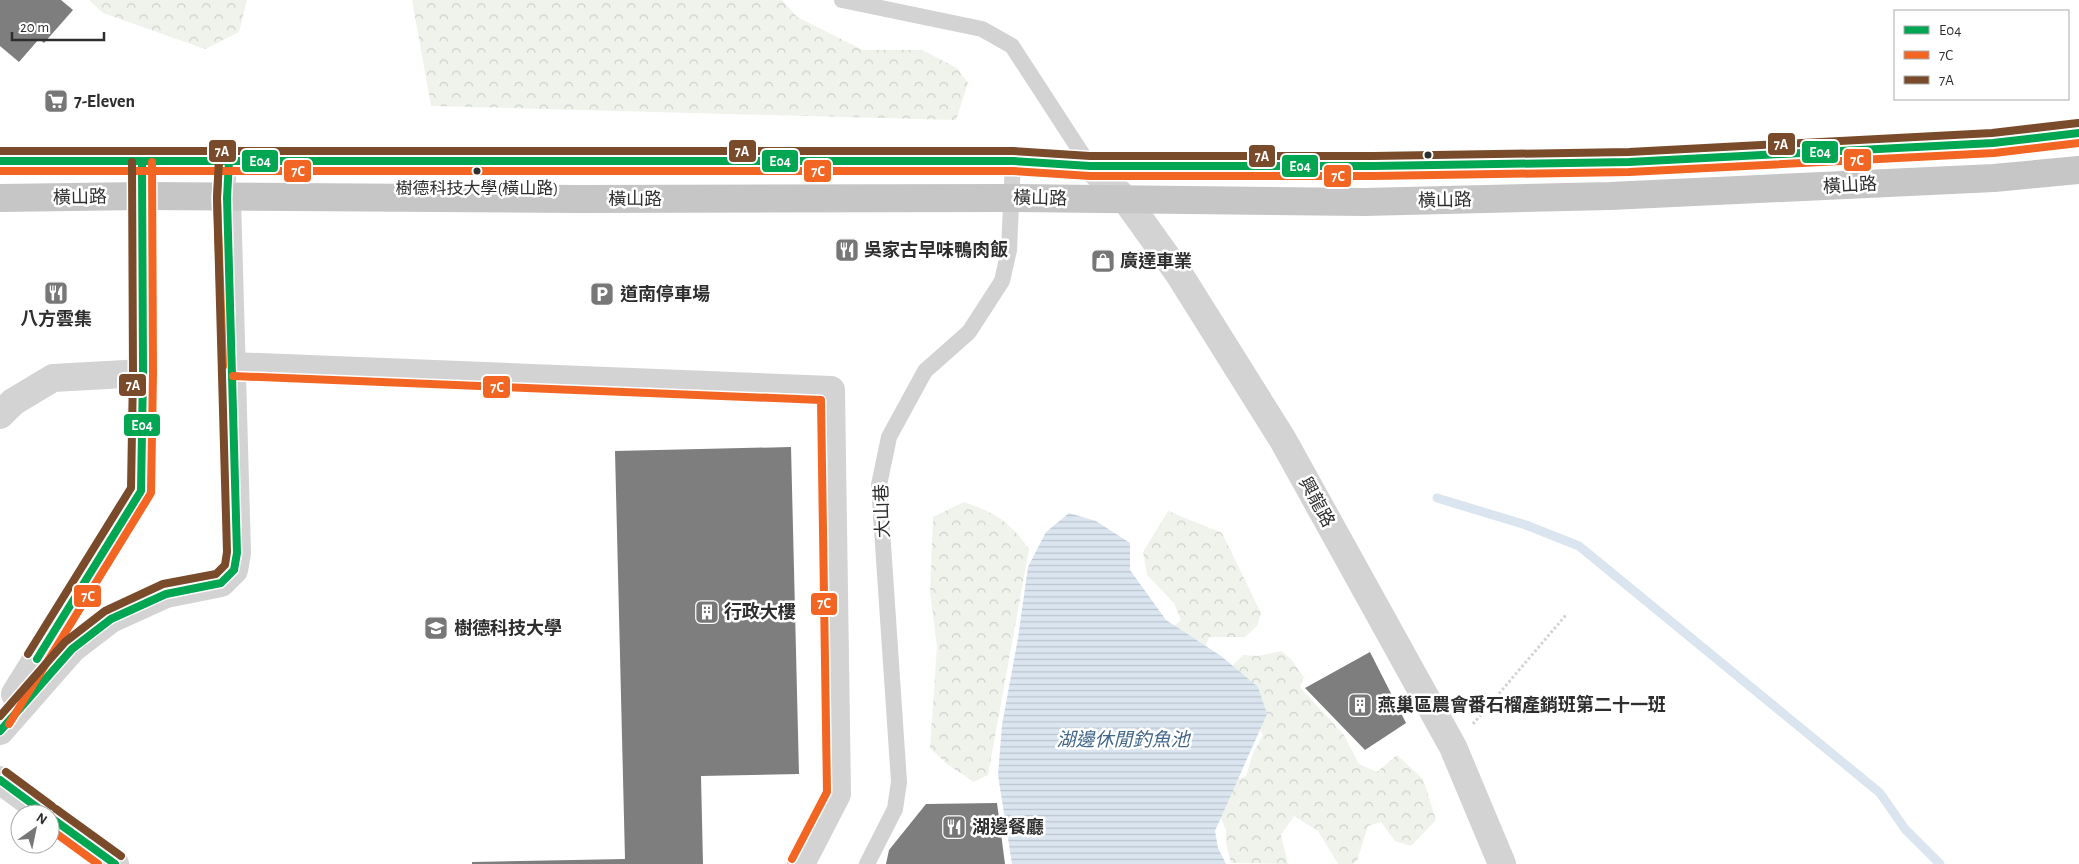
<svg xmlns="http://www.w3.org/2000/svg" width="2079" height="864" font-family="'Alegreya Sans','Noto Sans TC',sans-serif">
  <style>
    .forest { fill: url(#forest-crowns) }
    .water { fill: url(#water-rules) }
    .lines { fill: none; stroke-linecap: round; stroke-linejoin: round }
    .stream { stroke: #dae5f0; stroke-width: 9 }
    .building { fill: #7e7e7e }
    .path { stroke: #d3d3d3; stroke-width: 3; stroke-dasharray: 2.5 2.5; stroke-linecap: butt }
    .service { stroke: #d3d3d3; stroke-width: 16 }
    .minor { stroke: #d3d3d3; stroke-width: 28 }
    .tertiary { stroke: #d3d3d3; stroke-width: 28 }
    .primary { stroke: #c6c6c6; stroke-width: 28 }
    .bus-1-casing { stroke: #fff; stroke-width: 11 }
    .bus-2-casing { stroke: #fff; stroke-width: 11 }
    .bus-3-casing { stroke: #fff; stroke-width: 11 }
    .bus-1 { stroke: #00a651; stroke-width: 8 }
    .bus-2 { stroke: #f26522; stroke-width: 8 }
    .bus-3 { stroke: #7a4b2a; stroke-width: 8 }
    .bus-dot { fill: #2e2e2e; stroke: #fff; stroke-width: 2 }
    .labels { text-anchor: middle; stroke-width: 5; stroke-linejoin: round; paint-order: stroke }
    .bus-label { font-size: 17px; fill: #2e2e2e; stroke: #fff }
    .poi-label { font-size: 18px; font-weight: bold; fill: #2e2e2e; stroke: #fff; text-anchor: start }
    .street-label { font-size: 18px; fill: #2e2e2e; stroke: #fff }
    .water-label { font-size: 19px; font-style: italic; fill: #42678a; stroke: #fff }
    .line-badge { stroke: #fff; stroke-width: 2 }
    .badge-label { font-size: 14px; text-anchor: middle; font-weight: bold; fill: #fff }
  </style>
  <defs>
    <pattern id="forest-crowns" width="20" height="18" patternUnits="userSpaceOnUse" patternTransform="scale(1.25)"><rect width="20" height="18" fill="#eff3ec"/><path d="M2 6a3 3 0 1 1 6 0M12 15a3 3 0 1 1 6 0" fill="none" stroke="#cdd1cb"/></pattern>
    <pattern id="water-rules" width="6" height="5" patternUnits="userSpaceOnUse" patternTransform="scale(1.25)"><rect width="6" height="5" fill="#dae5f0"/><path d="M0 2.5h6" fill="none" stroke="#bbc5ce"/></pattern>
  </defs>
  <rect width="100%" height="100%" fill="#fff"/>
  <!-- forest -->
  <g class="forest">
    <polygon points="89,0 247,0 239,32 205,49 103,13"/>
    <polygon points="412,0 782,0 797,17 863,50 922,50 957,68 968,83 956,120 431,106"/>
    <path d="M 964,502 C 997,514 1008,520 1029,549 L 988,775 L 974,782 L 947,764 L 930,748 L 937,647 L 930,592 L 933,517 Z"/>
    <polygon points="1168,511 1222,533 1261,613 1257,626 1245,637 1209,637 1201,656 1161,637 1181,620 1174,603 1147,575 1143,552"/>
    <polygon points="1281,651 1290,658 1304,677 1300,687 1344,735 1359,764 1377,772 1397,755 1423,779 1436,820 1411,846 1395,841 1381,822 1368,826 1357,861 1353,864 1338,864 1318,831 1294,816 1281,835 1288,864 1231,863 1226,843 1226,830 1215,804 1228,781 1246,776 1253,753 1263,735 1228,670 1243,655 1258,656"/>
  </g>
  <!-- water -->
  <polygon class="water" points="1069,513 1096,521 1130,543 1130,570 1166,620 1221,656 1258,687 1267,714 1215,831 1218,848 1226,864 1012,864 998,775 1002,725 1018,638 1028,567 1046,532"/>
  <g class="lines">
    <!-- stream -->
    <polyline class="stream" points="1437,498 1526,525 1579,546 1880,793 1905,829 1940,864"/>
  </g>
  <!-- building -->
  <g class="building">
    <polygon points="0,0 61,0 73,10 44,43 39,39 19,62 0,46"/>
    <polygon points="791,447 799,774 701,776 703,864 472,864 472,862 625,859 615,451"/>
    <polygon points="1370,652 1406,723 1365,750 1305,688"/>
    <polygon points="997,803 1005,864 886,864 889,850 926,804"/>
  </g>
  <g class="lines">
    <!-- path -->
    <polyline class="path" points="1473,724 1566,615"/>
    <!-- service -->
    <g class="service">
      <polyline points="842,0 982,29 1012,46 1090,166"/>
      <polyline points="142,162 143,196"/>
      <polyline points="227,198 229,161"/>
      <polyline points="867,864 895,809 899,782 879,485 889,437 925,371 969,332 1002,281 1009,250 1013,161"/>
    </g>
    <!-- minor -->
    <g class="minor">
      <polyline points="233,366 831,390 837,794 801,864"/>
      <polyline points="0,415 13,402 53,378 143,373"/>
      <polyline points="15,694 141,491 143,196"/>
      <polyline points="0,731 72,649 111,619 166,594 221,583 234,570 237,553 227,198"/>
      <polyline points="0,780 46,814"/>
      <polyline points="50,817 115,864"/>
    </g>
    <!-- tertiary -->
    <polyline class="tertiary" points="1090,166 1126,200 1179,274 1283,440 1453,747 1502,864"/>
    <!-- primary -->
    <g class="primary">
      <polyline points="0,161 1013,161 1090,166 1373,166 1629,162 1993,143 2079,133"/>
      <polyline points="0,198 143,196 581,199 1013,198 1364,202 1610,196 1994,178 2079,170"/>
    </g>
    <!-- bus-1 casing -->
    <g class="bus-1-casing">
      <g id="bus-1">
        <polyline points="0,161 1013,161 1090,166 1373,166 1629,162 1993,143 2079,133"/>
        <polyline points="37,659 141,491 143,373 142,162"/>
        <polyline points="0,731 72,649 111,619 166,594 221,583 234,570 237,553 227,198 229,161"/>
        <polyline points="0,780 46,814"/>
        <polyline points="50,817 115,864"/>
      </g>
    </g>
    <!-- bus-2 casing -->
    <g class="bus-2-casing">
      <g id="bus-2">
        <polyline points="219,160 217,198 223,366"/>
        <polyline points="0,171 1013,171 1090,176 1373,176 1629,172 1994,153 2079,143"/>
        <polyline points="233,376 821,400 827,792 792,859"/>
        <polyline points="9,724 151,493 153,373 152,162"/>
        <polyline points="50,829 98,864"/>
      </g>
    </g>
    <!-- bus-3 casing -->
    <g class="bus-3-casing">
      <g id="bus-3">
        <polyline points="0,151 1013,151 1090,156 1373,156 1629,152 1992,133 2078,123"/>
        <polyline points="28,654 131,488 133,373 132,162"/>
        <polyline points="0,716 65,642 105,611 163,584 216,574 225,565 227,552 217,198 219,160"/>
        <polyline points="6,772 52,806"/>
        <polyline points="56,809 121,856"/>
      </g>
    </g>
    <!-- bus-1 -->
    <use href="#bus-1" class="bus-1"/>
    <!-- bus-2 -->
    <use href="#bus-2" class="bus-2"/>
    <!-- bus-3 -->
    <use href="#bus-3" class="bus-3"/>
  </g>
  <!-- icons -->
  <defs>
    <g id="supermarket-square" transform="scale(1.25)"><rect x="-9" y="-9" width="18" height="18" rx="4" fill="#777" stroke="#fff"/><path d="M-6-5.5h2.5l.6 2H6L4.5 2H-2.5L-4.4-4H-6ZM-1.5 3.2a1.3 1.3 0 1 0 .1 0ZM3 3.2a1.3 1.3 0 1 0 .1 0Z" fill="#fff"/></g>
    <g id="restaurant-square" transform="scale(1.25)"><rect x="-9" y="-9" width="18" height="18" rx="4" fill="#777" stroke="#fff"/><path d="M-5-6h1v4h1v-4h1v4h1v-4h1v5L-1.5 .5V6h-2V.5L-5-1ZM5-6V6H3V1.5H1.5Q1.5-4 5-6Z" fill="#fff"/></g>
    <g id="shop-square" transform="scale(1.25)"><rect x="-9" y="-9" width="18" height="18" rx="4" fill="#777" stroke="#fff"/><path d="M-5-2.5h2.3a2.7 3.5 0 0 1 5.4 0H5L5.5 6h-11ZM-1.5-2.5h3a1.5 2.3 0 0 0-3 0Z" fill="#fff"/></g>
    <g id="parking-square" transform="scale(1.25)"><rect x="-9" y="-9" width="18" height="18" rx="4" fill="#777" stroke="#fff"/><path d="M-3.5-5.5H1a3.5 3.5 0 0 1 0 7H-1V5.5H-3.5ZM-1-3.4V-.6H.8a1.4 1.4 0 0 0 0-2.8Z" fill="#fff"/></g>
    <g id="building-square" transform="scale(1.25)"><rect x="-9" y="-9" width="18" height="18" rx="4" fill="#777" stroke="#fff"/><path d="M-4-6H4V6H1V3H-1V6H-4ZM-2.5-4.3h1.7v1.8h-1.7ZM.8-4.3h1.7v1.8H.8ZM-2.5-1h1.7V.8h-1.7ZM.8-1h1.7V.8H.8Z" fill="#fff"/></g>
    <g id="university-square" transform="scale(1.25)"><rect x="-9" y="-9" width="18" height="18" rx="4" fill="#777" stroke="#fff"/><path d="M0-5L7-2L0 1L-7-2ZM-4 1L0 2.5L4 1V4Q0 6-4 4Z" fill="#fff"/></g>
  </defs>
  <g fill-rule="evenodd">
    <use href="#supermarket-square" x="56" y="101"/>
    <use href="#restaurant-square" x="847" y="250"/>
    <use href="#shop-square" x="1103" y="261"/>
    <use href="#restaurant-square" x="56" y="293"/>
    <use href="#parking-square" x="602" y="294"/>
    <use href="#building-square" x="707" y="612"/>
    <use href="#university-square" x="436" y="628"/>
    <use href="#building-square" x="1360" y="705"/>
    <use href="#restaurant-square" x="954" y="827"/>
  </g>
  <!-- markers -->
  <g class="bus-dot">
    <circle cx="1428" cy="155" r="4.5"/>
    <circle cx="477" cy="171" r="4.5"/>
  </g>
  <g class="labels">
    <!-- bus labels -->
    <g class="bus-label">
      <text x="477" y="194">樹德科技大學(橫山路)</text>
    </g>
    <!-- poi labels -->
    <g class="poi-label">
      <text x="74" y="107">7-Eleven</text>
      <text x="864" y="256">吳家古早味鴨肉飯</text>
      <text x="1120" y="267">廣達車業</text>
      <text x="620" y="300">道南停車場</text>
      <text x="56" y="325" text-anchor="middle">八方雲集</text>
      <text x="724" y="618">行政大樓</text>
      <text x="454" y="634">樹德科技大學</text>
      <text x="1378" y="711">燕巢區農會番石榴產銷班第二十一班</text>
      <text x="972" y="833">湖邊餐廳</text>
    </g>
    <!-- street labels -->
    <g class="street-label">
      <text transform="translate(1850 185) rotate(-3)" y="6">橫山路</text>
      <text transform="translate(80 197) rotate(-1)" y="6">橫山路</text>
      <text transform="translate(1040 198) rotate(1)" y="6">橫山路</text>
      <text x="635" y="205">橫山路</text>
      <text transform="translate(1445 200) rotate(-1)" y="6">橫山路</text>
      <text transform="translate(1317 502) rotate(61)" y="6">興龍路</text>
      <text transform="translate(882 511) rotate(-92)" y="6">大山巷</text>
    </g>
    <!-- water labels -->
    <g class="water-label">
      <text x="1123" y="746">湖邊休閒釣魚池</text>
    </g>
  </g>
  <g class="line-badge">
    <rect x="1767" y="132" width="29" height="24" rx="5" fill="#7a4b2a"/>
    <rect x="208" y="139" width="29" height="24" rx="5" fill="#7a4b2a"/>
    <rect x="728" y="139" width="29" height="24" rx="5" fill="#7a4b2a"/>
    <rect x="1801" y="140" width="38" height="24" rx="5" fill="#00a651"/>
    <rect x="1248" y="144" width="28" height="24" rx="5" fill="#7a4b2a"/>
    <rect x="1843" y="148" width="29" height="24" rx="5" fill="#f26522"/>
    <rect x="241" y="149" width="38" height="24" rx="5" fill="#00a651"/>
    <rect x="761" y="149" width="38" height="24" rx="5" fill="#00a651"/>
    <rect x="1281" y="154" width="38" height="24" rx="5" fill="#00a651"/>
    <rect x="283" y="159" width="29" height="24" rx="5" fill="#f26522"/>
    <rect x="803" y="159" width="29" height="24" rx="5" fill="#f26522"/>
    <rect x="1323" y="164" width="29" height="24" rx="5" fill="#f26522"/>
    <rect x="118" y="373" width="29" height="24" rx="5" fill="#7a4b2a"/>
    <rect x="482" y="375" width="29" height="24" rx="5" fill="#f26522"/>
    <rect x="123" y="413" width="38" height="24" rx="5" fill="#00a651"/>
    <rect x="73" y="584" width="29" height="24" rx="5" fill="#f26522"/>
    <rect x="810" y="592" width="28" height="24" rx="5" fill="#f26522"/>
  </g>
  <g class="badge-label">
    <text x="1781" y="149">7A</text>
    <text x="222" y="156">7A</text>
    <text x="742" y="156">7A</text>
    <text x="1820" y="157">E04</text>
    <text x="1262" y="161">7A</text>
    <text x="1857" y="165">7C</text>
    <text x="260" y="166">E04</text>
    <text x="780" y="166">E04</text>
    <text x="1300" y="171">E04</text>
    <text x="298" y="176">7C</text>
    <text x="818" y="176">7C</text>
    <text x="1338" y="181">7C</text>
    <text x="133" y="390">7A</text>
    <text x="497" y="392">7C</text>
    <text x="142" y="430">E04</text>
    <text x="88" y="601">7C</text>
    <text x="824" y="608">7C</text>
  </g>
  <!-- legend -->
  <rect x="1894" y="10" width="175" height="90" fill="#ffffff" stroke="#ababab"/>
  <rect x="1904" y="26" width="25" height="8" fill="#00a651" stroke="#ababab"/>
  <text x="1939" y="35" font-size="15" fill="#2e2e2e">E04</text>
  <rect x="1904" y="51" width="25" height="8" fill="#f26522" stroke="#ababab"/>
  <text x="1939" y="60" font-size="15" fill="#2e2e2e">7C</text>
  <rect x="1904" y="76" width="25" height="8" fill="#7a4b2a" stroke="#ababab"/>
  <text x="1939" y="85" font-size="15" fill="#2e2e2e">7A</text>
  <!-- north arrow -->
  <g transform="translate(35 829) rotate(33)"><circle r="24" fill="#ffffff" stroke="#ababab"/>
  <path d="M0-4L9 19L0 12L-9 19Z" fill="#777777"/>
  <text y="-8" font-size="14" font-weight="bold" text-anchor="middle" fill="#2e2e2e">N</text>
  </g>
  <!-- scale -->
  <path d="M12 32v8h92v-8" fill="none" stroke="#2e2e2e" stroke-width="2.5"/>
  <text x="20" y="32" font-size="15" fill="#2e2e2e" stroke="#ffffff" stroke-width="4" paint-order="stroke">20 m</text>
</svg>
